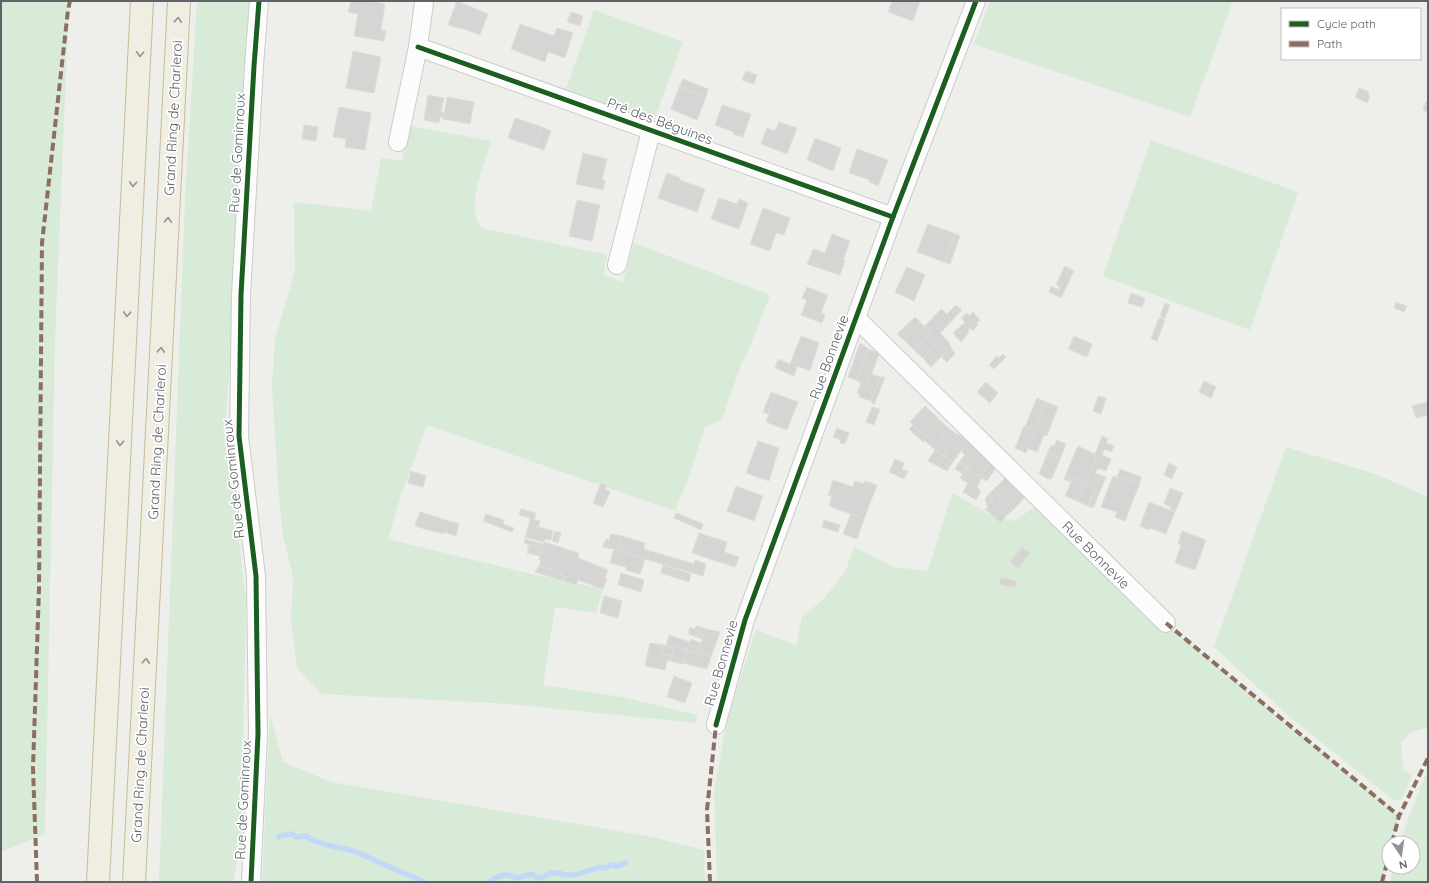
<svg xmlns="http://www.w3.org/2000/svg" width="1429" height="883" font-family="Quicksand,sans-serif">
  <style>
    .green { fill: #d8ead8 }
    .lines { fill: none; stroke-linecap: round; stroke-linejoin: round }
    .stream { stroke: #c0d9f7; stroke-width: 5.5 }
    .building { fill: #d5d5d3; stroke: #deddd9 }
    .street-casing { stroke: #cbcccb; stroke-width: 20 }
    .highway-casing { stroke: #c5bc98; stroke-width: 24 }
    .street { stroke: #fcfcfc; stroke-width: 18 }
    .highway { stroke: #f0eee3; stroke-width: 22 }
    .quiet { stroke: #8d6e63; stroke-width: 4; stroke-dasharray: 8 4; stroke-linecap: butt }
    .cycleway-casing { stroke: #fff; stroke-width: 8 }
    .cycleway { stroke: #1b5e20; stroke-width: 5 }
    .oneway { stroke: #929392 }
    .labels { text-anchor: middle; stroke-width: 3.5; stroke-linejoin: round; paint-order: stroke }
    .street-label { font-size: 14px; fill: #5f6267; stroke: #fff }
  </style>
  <rect width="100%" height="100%" fill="#eeeeea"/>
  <!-- green -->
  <g class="green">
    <polygon points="1,1 69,1 55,339 45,834 1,852"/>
    <polygon points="197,1 255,1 254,61 225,426 246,600 241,843 233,882 159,882 185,199"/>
    <polygon points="990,1 1233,1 1190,117 974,44"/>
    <polygon points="594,10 683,42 654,120 566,89"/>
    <path d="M 411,126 L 491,141 C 485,161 472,194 475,214 C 476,220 479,224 482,228 L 607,255 L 603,275 L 623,282 L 634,243 L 770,295 L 749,349 L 742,362 L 722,419 L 705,427 L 688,479 L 675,511 L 427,425 L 400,498 L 388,539 L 518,571 L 603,589 L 596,613 L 555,607 L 543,685 L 622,697 L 697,715 L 696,723 L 510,704 L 322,694 L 297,668 L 291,621 L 293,577 L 283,536 L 278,484 L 272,386 L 275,341 L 295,270 L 294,202 L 371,211 L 381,158 L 402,161 Z"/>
    <polygon points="1151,140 1298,192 1250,330 1103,276"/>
    <polygon points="1286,447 1375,474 1428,497 1428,727 1411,732 1401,743 1403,769 1412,776 1402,799 1398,801 1391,798 1290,717 1214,647"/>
    <polygon points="952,493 996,518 1015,521 1042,501 1130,597 1205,656 1399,816 1392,843 1389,843 1389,854 1382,882 717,882 714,790 728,716 756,630 796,645 802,617 824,599 846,570 854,547 894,567 928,571"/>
    <polygon points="270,715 283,762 331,782 647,836 704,850 705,882 262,882"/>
    <polygon points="1428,769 1428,882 1390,882 1394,867 1413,867 1413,843 1401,843 1409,816"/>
  </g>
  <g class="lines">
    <!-- stream -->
    <g class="stream">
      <polyline points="279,837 284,835 291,834 297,837 306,836 315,841 327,845 354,851 424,882"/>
      <path d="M 489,882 C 496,877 507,872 516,878 L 532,874 L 538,878 L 543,877 L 551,873 L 559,873 L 564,875 L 576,875 L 600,867 L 606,868 L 611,865 L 617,866 L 625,863"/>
    </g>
  </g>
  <!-- building -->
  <g class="building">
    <polygon points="351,1 368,1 385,4 381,30 386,31 384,41 354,36 358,14 348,12"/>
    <polygon points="457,1 488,14 480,35 461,28 461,29 448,25"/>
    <polygon points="892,1 920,1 913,21 888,12"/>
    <polygon points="571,12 583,16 580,26 567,22"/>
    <polygon points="520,24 554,36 557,28 573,33 565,58 548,52 545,62 511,49"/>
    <polygon points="353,51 381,57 374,93 346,88"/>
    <polygon points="746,71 757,75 754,84 742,80"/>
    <polygon points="683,79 708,89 706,97 679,87"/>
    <polygon points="679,87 706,97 697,120 671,109"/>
    <polygon points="1359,88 1369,92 1368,96 1370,97 1367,103 1355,97"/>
    <polygon points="428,95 444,98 441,112 445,113 443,118 440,117 439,123 424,120"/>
    <polygon points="447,97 474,102 470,124 443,119"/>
    <polygon points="1426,101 1428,102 1428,112 1423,110"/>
    <polygon points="722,105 751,114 743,137 733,134 734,132 715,125"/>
    <polygon points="339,107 371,113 365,150 345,147 346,139 333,137"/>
    <polygon points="515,118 542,127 535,147 508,138"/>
    <polygon points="779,122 797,128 787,154 761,144 767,128 775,131"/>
    <polygon points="304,125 318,127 316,141 302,139"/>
    <polygon points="542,127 551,131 544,150 535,147"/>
    <polygon points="815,138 841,148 833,171 807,160"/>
    <polygon points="857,149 888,160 878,186 869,182 870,180 849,173"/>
    <polygon points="583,153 607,159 602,179 605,180 603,190 576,184"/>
    <polygon points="667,173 680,178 679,180 705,189 697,212 658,198"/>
    <polygon points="719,198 737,204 739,199 748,203 739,229 711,219"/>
    <polygon points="577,200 600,205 592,241 569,236"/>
    <polygon points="763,208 790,218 784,235 776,233 770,251 750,244"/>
    <polygon points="928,224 956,234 944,262 917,252"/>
    <polygon points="832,234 850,241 843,260 845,261 840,275 807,264 813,249 825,253"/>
    <polygon points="956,234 960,236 950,264 944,262"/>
    <polygon points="1065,266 1074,271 1061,298 1049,292 1051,286 1059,290 1060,287 1056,285"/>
    <polygon points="907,267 925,275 914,301 895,292"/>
    <polygon points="807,287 828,295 821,313 825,314 822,323 801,315 807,300 802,298"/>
    <polygon points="1131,293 1145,298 1142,307 1128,303"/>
    <polygon points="1396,302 1407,306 1404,312 1394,308"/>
    <polygon points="1165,303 1170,305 1165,318 1161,319 1162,317 1160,316"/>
    <polygon points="956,305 962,310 940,333 950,343 949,344 955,354 947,362 941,357 948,349 924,327 941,309 947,314"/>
    <polygon points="973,312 980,320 976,323 978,324 973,331 970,328 968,331 969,332 961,342 953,333 965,322 961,318 967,313 969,316"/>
    <polygon points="915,317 921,323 904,340 897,334"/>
    <polygon points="1159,318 1164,318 1163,320 1165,320 1157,341 1151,339"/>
    <polygon points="921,323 931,333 913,349 904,340"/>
    <polygon points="931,333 939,341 923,358 913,349"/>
    <polygon points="801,336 819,343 810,371 797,366 794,376 775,368 778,359 790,364"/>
    <polygon points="1074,336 1092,344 1087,357 1068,349"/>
    <polygon points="939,341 948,349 931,367 923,358"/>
    <polygon points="860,343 869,349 856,380 848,377"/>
    <polygon points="869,349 879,354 867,386 856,380"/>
    <polygon points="1003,354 1006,357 994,369 989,365 997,356 999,358"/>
    <polygon points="871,374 880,377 871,401 859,397 860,394 857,393 861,383 867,386"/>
    <polygon points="880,377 885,377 874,405 871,401"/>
    <polygon points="1204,381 1216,387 1211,398 1199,392"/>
    <polygon points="986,382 998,393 990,403 977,392"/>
    <polygon points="771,392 776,394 768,414 763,412"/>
    <polygon points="776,394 798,402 787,430 766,422"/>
    <polygon points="1098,396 1106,398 1101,414 1093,411"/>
    <polygon points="1037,398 1046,402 1035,430 1025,427"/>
    <polygon points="1046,402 1058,407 1047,436 1044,435 1037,452 1027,448"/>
    <polygon points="1427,402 1428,415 1416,418 1412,406"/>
    <polygon points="925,406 939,419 927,437 910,422"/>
    <polygon points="872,407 880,409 874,425 866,422"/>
    <polygon points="939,419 948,428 935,450 924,440"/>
    <polygon points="913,425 927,437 923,442 909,429"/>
    <polygon points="1024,426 1035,430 1026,453 1015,448"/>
    <polygon points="837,428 849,433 845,444 840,443 841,440 833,437"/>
    <polygon points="948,428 957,434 943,455 935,450"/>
    <polygon points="957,434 968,441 953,462 943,455"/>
    <polygon points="1102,436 1108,439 1106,443 1114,446 1111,452 1104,449 1102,455 1111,459 1106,471 1098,468 1095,473 1101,475 1096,487 1086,483 1095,461 1095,454"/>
    <polygon points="1057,440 1066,444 1060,459 1048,452 1051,445 1054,446"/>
    <polygon points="758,441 779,448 769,481 746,473"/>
    <polygon points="968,441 981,451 968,468 959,462 965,455 961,451"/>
    <polygon points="1078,446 1095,454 1095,461 1086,483 1073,478 1071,482 1064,479"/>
    <polygon points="935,450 953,462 947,471 928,461"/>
    <polygon points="981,451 992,460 979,477 968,468"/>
    <polygon points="1048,452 1060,459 1052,478 1048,479 1039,474"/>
    <polygon points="895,459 904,463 902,469 908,471 904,479 889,472"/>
    <polygon points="992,460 997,466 987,481 979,477"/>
    <polygon points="959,462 967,468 963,474 955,469"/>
    <polygon points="1169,463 1177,467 1172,479 1164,475"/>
    <polygon points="967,468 981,478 977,488 981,491 976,500 963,492 968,483 960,478"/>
    <polygon points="1120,469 1141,477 1139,485 1117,477"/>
    <polygon points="411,471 426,476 423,487 408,483"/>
    <polygon points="1101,475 1106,477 1093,508 1088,506"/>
    <polygon points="1113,476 1139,485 1125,521 1115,517 1117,512 1101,507"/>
    <polygon points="1005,478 1025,497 1013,510 993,490"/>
    <polygon points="1073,478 1084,482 1077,501 1065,496"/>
    <polygon points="833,480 853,487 855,481 863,484 865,481 877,485 864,519 829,506 832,496 828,495"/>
    <polygon points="1084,482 1096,487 1088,506 1077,501"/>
    <polygon points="601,483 607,485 605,489 610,492 603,507 593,503"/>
    <polygon points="736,486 763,496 754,521 727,511"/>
    <polygon points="1170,488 1183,493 1175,512 1170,510 1171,507 1164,504"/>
    <polygon points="993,490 1013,510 1006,516 991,502 994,499 989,494"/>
    <polygon points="989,494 994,499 991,502 1006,516 1001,523 985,509 988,507 985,500"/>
    <polygon points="1149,502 1175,512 1166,534 1150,528 1149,530 1140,526"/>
    <polygon points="521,509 536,513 534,520 540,521 538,527 529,524 530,518 519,515"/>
    <polygon points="420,512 459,524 456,536 444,532 443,534 415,526"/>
    <polygon points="676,513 703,524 701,530 674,518"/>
    <polygon points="486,514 504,520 503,524 514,528 512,532 483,521"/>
    <polygon points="851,514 864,519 857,539 843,534"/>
    <polygon points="824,520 840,525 838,532 822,527"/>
    <polygon points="529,524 553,531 551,540 545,539 544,542 525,537"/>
    <polygon points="555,531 561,533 558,543 552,541"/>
    <polygon points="1182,531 1206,540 1195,570 1175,563 1181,545 1178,544"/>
    <polygon points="699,533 727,542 724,552 739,557 735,567 692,553"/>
    <polygon points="611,534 622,536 617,550 603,547 606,539 609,540"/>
    <polygon points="622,536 645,543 644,549 657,553 655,562 617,550"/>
    <polygon points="525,539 544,544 542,549 524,543"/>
    <polygon points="544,542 579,553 578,558 608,570 605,578 607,579 603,589 578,580 576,585 564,581 566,577 560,575 560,572 539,566 541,561 539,560"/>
    <polygon points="529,545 542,549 540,556 527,553"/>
    <polygon points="1022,547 1030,553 1018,568 1010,562"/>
    <polygon points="614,549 645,559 640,574 626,570 626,567 610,563"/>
    <polygon points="657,553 694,564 695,560 706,564 703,576 655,562"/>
    <polygon points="663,565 691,574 689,582 661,573"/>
    <polygon points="539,566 560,572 560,575 566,577 564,581 535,572"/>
    <polygon points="621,573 644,580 641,592 618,585"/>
    <polygon points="1001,577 1017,581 1015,588 999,584"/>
    <polygon points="604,596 622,601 618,618 600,613"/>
    <polygon points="696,626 701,627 697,637 688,634 690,627 695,629"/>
    <polygon points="701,627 706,629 702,639 697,637"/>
    <polygon points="706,629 720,632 711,657 698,653"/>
    <polygon points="669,635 690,642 687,650 666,646"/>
    <polygon points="691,639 701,643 698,653 687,650"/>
    <polygon points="650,643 664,645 661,654 671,656 670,661 667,660 665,670 645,666"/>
    <polygon points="664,645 674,647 671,656 661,654"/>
    <polygon points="674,647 687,650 683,664 670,661"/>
    <polygon points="687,650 711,657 707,669 683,663"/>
    <polygon points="674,676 692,683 685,703 667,697"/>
  </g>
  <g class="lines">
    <!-- street casing -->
    <g class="street-casing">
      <g id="street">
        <polyline points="418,47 893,217"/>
        <polyline points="398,142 418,47 424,3"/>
        <polyline points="617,265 651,131"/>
        <polyline points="856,318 1166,623"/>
        <polyline points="716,725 745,620 893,217 976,1"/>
        <polyline points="251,882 258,734 256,576 239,436 241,295 254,66 259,1"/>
      </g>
    </g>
    <!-- highway casing -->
    <g class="highway-casing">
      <g id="highway">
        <polyline points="98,882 142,1"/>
        <polyline points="134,882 179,1"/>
      </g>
    </g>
    <!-- street -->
    <use href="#street" class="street"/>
    <!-- highway -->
    <use href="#highway" class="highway"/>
    <!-- quiet -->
    <g class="quiet">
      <polyline points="1166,623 1399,816"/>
      <polyline points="1392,843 1399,816 1428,758"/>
      <polyline points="37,882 33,768 39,588 42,243 68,10 70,1"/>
      <polyline points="710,882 707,810 716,725"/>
      <polyline points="1382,882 1389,855"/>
    </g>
    <!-- cycleway casing -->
    <g class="cycleway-casing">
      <g id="cycleway">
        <polyline points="418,47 893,217"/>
        <polyline points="716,725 745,620 893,217 976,1"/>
        <polyline points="251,882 258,734 256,576 239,436 241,295 254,66 259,1"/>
      </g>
    </g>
    <!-- cycleway -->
    <use href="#cycleway" class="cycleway"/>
  </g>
  <!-- one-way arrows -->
  <defs><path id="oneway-chevron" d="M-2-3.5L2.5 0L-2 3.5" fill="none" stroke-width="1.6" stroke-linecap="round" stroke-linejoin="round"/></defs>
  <g class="oneway">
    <use href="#oneway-chevron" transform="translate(178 20) rotate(-87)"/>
    <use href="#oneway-chevron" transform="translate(140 54) rotate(93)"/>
    <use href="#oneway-chevron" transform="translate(133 184) rotate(93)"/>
    <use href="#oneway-chevron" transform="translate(168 220) rotate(-87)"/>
    <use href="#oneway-chevron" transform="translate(127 314) rotate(93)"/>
    <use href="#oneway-chevron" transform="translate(161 350) rotate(-87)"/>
    <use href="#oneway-chevron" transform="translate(120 443) rotate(93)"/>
    <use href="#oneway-chevron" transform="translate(146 661) rotate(-87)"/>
  </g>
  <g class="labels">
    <!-- street labels -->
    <g class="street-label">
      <text transform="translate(173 118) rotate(-87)" y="5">Grand Ring de Charleroi</text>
      <text transform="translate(660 121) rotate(20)" y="5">Pré des Béguines</text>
      <text transform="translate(237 153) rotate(-87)" y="5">Rue de Gominroux</text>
      <text transform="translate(829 357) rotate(-70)" y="5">Rue Bonnevie</text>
      <text transform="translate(157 442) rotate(-87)" y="5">Grand Ring de Charleroi</text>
      <text transform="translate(233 479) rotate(-96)" y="5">Rue de Gominroux</text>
      <text transform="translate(1096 555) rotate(45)" y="5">Rue Bonnevie</text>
      <text transform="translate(721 663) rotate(-74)" y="5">Rue Bonnevie</text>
      <text transform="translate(140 765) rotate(-87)" y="5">Grand Ring de Charleroi</text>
      <text transform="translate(243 800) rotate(-87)" y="5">Rue de Gominroux</text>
    </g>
  </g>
  <!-- border -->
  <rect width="1429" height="883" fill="none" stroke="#5f6267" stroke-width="4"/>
  <!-- legend -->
  <rect x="1281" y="8" width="140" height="52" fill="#ffffff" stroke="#bfc0c2"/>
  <rect x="1289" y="21" width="20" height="6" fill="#1b5e20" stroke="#bfc0c2"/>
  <text x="1317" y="28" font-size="12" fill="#5f6267">Cycle path</text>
  <rect x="1289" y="41" width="20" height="6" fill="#8d6e63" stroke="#bfc0c2"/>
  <text x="1317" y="48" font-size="12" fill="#5f6267">Path</text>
  <!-- north arrow -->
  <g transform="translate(1401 855) rotate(167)"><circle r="19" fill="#ffffff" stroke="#bfc0c2"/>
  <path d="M0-3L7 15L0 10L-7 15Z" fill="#919395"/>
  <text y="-6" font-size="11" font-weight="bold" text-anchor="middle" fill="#5f6267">N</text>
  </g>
</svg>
